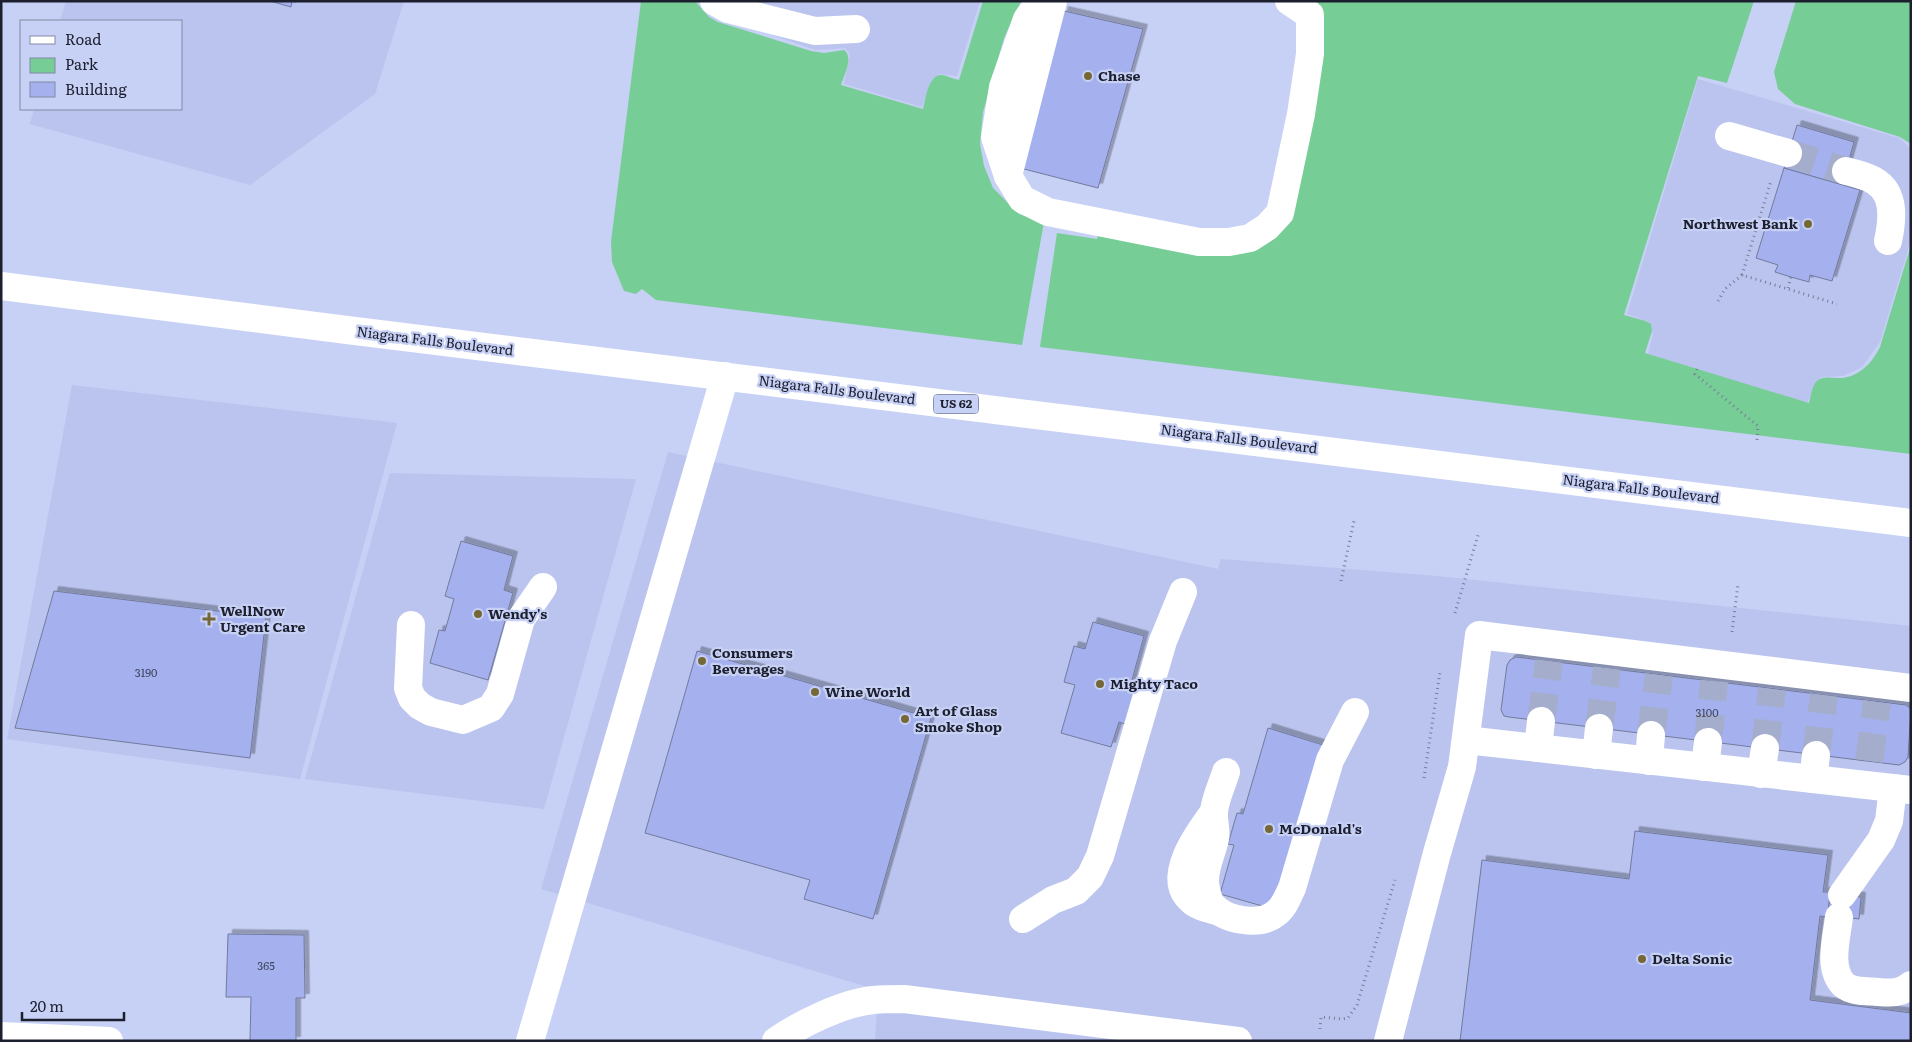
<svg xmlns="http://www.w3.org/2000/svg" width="1912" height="1042" font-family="Literata,serif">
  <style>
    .built { fill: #bac4ee }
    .green { fill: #77cd96 }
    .building { fill: #a4b1ee; stroke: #737a9c; filter: url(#shadow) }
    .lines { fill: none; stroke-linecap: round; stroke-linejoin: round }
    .minor-tunnel { stroke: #a5adcd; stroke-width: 28; stroke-dasharray: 28 14; stroke-linecap: butt }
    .path { stroke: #777d97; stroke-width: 3; stroke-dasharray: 1 4; stroke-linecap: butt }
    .minor { stroke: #fff; stroke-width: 28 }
    .major { stroke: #fff; stroke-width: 28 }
    .poi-dot { fill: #766836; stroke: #c7d0f5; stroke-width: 2 }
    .labels { text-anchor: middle; stroke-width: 4.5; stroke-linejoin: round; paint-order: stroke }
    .number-label { font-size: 11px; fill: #3e445d }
    .shield { fill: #c7d0f5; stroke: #4f5469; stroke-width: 1 }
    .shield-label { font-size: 12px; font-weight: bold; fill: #1c1f2d }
    .poi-label { font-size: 14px; font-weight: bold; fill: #1c1f2d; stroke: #c7d0f5; text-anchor: start }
    .street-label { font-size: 14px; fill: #1c1f2d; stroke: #c7d0f5 }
  </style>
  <defs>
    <filter id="shadow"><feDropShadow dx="4.5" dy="-4.5" stdDeviation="0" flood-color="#0004"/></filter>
  </defs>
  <rect width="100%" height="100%" fill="#c7d0f5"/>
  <!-- built -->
  <g class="built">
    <polygon points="66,1 404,1 375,94 250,185 30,124 34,109 181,109 181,21 60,21"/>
    <polygon points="700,1 980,1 957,76 939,74 932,80 922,107 844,84 850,54 845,48 815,50 708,12"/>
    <polygon points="1698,79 1899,138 1911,149 1911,240 1880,342 1862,367 1843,376 1820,377 1807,403 1648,354 1653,334 1648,321 1627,314"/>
    <polygon points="72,385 397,423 300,779 7,739"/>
    <polygon points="668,452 1218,569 1221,559 1437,576 1911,626 1911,1041 875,1041 878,990 541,889"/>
    <polygon points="390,473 636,479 544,809 305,779"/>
  </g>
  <!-- green -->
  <g class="green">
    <path d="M 641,1 L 695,1 L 709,17 L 718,22 L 811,51 L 824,53 L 844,50 C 854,57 844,75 841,85 L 923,109 C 926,99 928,74 942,75 C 948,76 953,79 959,80 L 983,1 L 1021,1 L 1004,38 L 983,112 L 980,144 L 984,166 L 993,188 L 1019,214 L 1044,222 L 1022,345 L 656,300 L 642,289 L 636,294 L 624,291 L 612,262 L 611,242 Z"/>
    <path d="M 1316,1 L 1754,1 L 1727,83 L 1698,76 L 1624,315 L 1646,321 L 1651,324 L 1652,331 L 1645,353 L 1809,403 C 1811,396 1812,385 1817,381 C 1822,376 1830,378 1836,378 C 1857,379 1871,365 1880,347 L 1911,245 L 1911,454 L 1040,347 L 1057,233 L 1097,239 L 1101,226 L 1276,233 L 1323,24 L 1318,3 Z"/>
    <polygon points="1796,1 1911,1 1911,144 1900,137 1795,104 1778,89 1774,72"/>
  </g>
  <!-- building -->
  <g class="building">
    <polygon points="270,1 292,1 291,7"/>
    <polygon points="1064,11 1143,29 1098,188 1020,168"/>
    <polygon points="1797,125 1854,142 1842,185 1784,168"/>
    <polygon points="1784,168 1860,190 1832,281 1810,275 1809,282 1791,277 1775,272 1778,265 1756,258"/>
    <polygon points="461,541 513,556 504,590 513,593 488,680 430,663 439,630 445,631 454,599 445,596"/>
    <polygon points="54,591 266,617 250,758 15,728"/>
    <polygon points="1093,622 1144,636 1129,691 1137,694 1128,725 1119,722 1111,747 1061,733 1075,685 1064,682 1074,646 1085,649"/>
    <polygon points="697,651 931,718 873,919 804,899 810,880 645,833"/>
    <polygon points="1516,657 1906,705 1911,709 1908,757 1905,762 1899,765 1509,717 1504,716 1501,710 1507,665 1510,660"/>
    <polygon points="1268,728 1323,745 1273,909 1220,894 1234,845 1228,844 1237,813 1243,814"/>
    <polygon points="1635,831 1828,855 1823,892 1830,892 1828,917 1820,916 1810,1000 1911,1013 1911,1041 1460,1041 1482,860 1629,879"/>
    <polygon points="1830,894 1861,897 1859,919 1828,915"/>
    <polygon points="228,934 304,935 305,998 296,998 296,1041 250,1041 251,997 226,997"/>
  </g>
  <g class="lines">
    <!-- minor-tunnel -->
    <g class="minor-tunnel">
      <polyline points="1788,153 1846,171"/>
      <polyline points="1541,721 1549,661"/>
      <polyline points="1599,728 1607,668"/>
      <polyline points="1651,735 1659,675"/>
      <polyline points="1708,742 1714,681"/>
      <polyline points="1765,748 1772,689"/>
      <polyline points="1816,755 1824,695"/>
      <polyline points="1869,761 1877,702"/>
    </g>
    <!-- path -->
    <g class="path">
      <polyline points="1742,275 1771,181"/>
      <polyline points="1788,288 1791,277"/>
      <polyline points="1718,301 1725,289 1742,275 1837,304"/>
      <polyline points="1697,369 1695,374 1758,426 1757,440"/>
      <polyline points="1341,581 1354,521"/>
      <polyline points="1455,613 1478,535"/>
      <polyline points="1732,632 1738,584"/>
      <polyline points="1424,778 1440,672"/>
      <polyline points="1320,1029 1321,1017 1342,1019 1348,1018 1357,1005 1395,880"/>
    </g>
    <!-- minor -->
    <g class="minor">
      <polyline points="714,1 728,9 815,31 856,29"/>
      <polyline points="1041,1 1027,19 1003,87 995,137 1008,176 1022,199 1048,212 1199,242 1229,242 1250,238 1267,227 1280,213 1301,114 1310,54 1310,15 1289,1"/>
      <polyline points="1729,136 1788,153"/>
      <path d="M 1846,171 C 1854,173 1862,175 1869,178 C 1896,189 1893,218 1888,241"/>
      <polyline points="1008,176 1053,1"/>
      <polyline points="411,625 408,688 412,698 420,706 431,712 463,720 491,708 500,694 521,619 543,587"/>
      <polyline points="1466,740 1911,790"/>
      <polyline points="1538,748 1541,721"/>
      <polyline points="1596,755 1599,728"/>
      <polyline points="1649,761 1651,735"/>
      <polyline points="1705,767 1708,742"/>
      <path d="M 1226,772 C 1222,785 1215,799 1214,812 C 1213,821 1217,830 1215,839 C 1212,853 1204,868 1205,883 C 1206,890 1208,900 1212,905 C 1225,921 1260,926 1275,914 C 1284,908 1287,898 1292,888 L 1330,760 L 1355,712"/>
      <polyline points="1761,774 1765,748"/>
      <polyline points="1813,779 1816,755"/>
      <path d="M 1214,812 C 1199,832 1165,877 1191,900 C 1198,907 1211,909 1220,912"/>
      <polyline points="1842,895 1881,840 1889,821 1893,788"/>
      <path d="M 1839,917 C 1837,936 1827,969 1844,985 C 1852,992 1868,991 1878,992 C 1890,993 1901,994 1911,985"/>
      <polyline points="1023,919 1053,900 1076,891 1090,877 1100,856 1163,641 1183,592"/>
      <polyline points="1,1036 109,1041"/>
      <polyline points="530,1041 725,376"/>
      <path d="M 776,1041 C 800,1024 843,1003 873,1000 C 883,999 893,999 904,999 L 1238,1041"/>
      <polyline points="1388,1041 1437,853 1462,767 1479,635 1911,688"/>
    </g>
    <!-- major -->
    <polyline class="major" points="1,286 347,330 1911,523"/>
  </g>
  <!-- markers -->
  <g class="poi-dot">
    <circle cx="1088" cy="76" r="5"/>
    <circle cx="1808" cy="224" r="5"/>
    <circle cx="478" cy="614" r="5"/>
    <path d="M206.5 611.5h5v5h5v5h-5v5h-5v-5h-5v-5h5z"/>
    <circle cx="702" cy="661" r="5"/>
    <circle cx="1100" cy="684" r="5"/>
    <circle cx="815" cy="692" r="5"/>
    <circle cx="905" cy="719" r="5"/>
    <circle cx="1269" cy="829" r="5"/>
    <circle cx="1642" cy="959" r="5"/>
  </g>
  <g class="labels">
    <!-- number labels -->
    <g class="number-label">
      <text x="146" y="677">3190</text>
      <text x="1707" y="717">3100</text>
      <text x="266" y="970">365</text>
    </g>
    <!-- shield labels -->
    <rect class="shield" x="933.5" y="394.5" width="45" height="19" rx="4"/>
    <g class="shield-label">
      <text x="956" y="408">US 62</text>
    </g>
    <!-- poi labels -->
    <g class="poi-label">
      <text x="1098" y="81">Chase</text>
      <text x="1798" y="229" text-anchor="end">Northwest Bank</text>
      <text x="220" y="616">WellNow<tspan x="220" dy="16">Urgent Care</tspan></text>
      <text x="488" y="619">Wendy's</text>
      <text x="712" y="658">Consumers<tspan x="712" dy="16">Beverages</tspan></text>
      <text x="1110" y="689">Mighty Taco</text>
      <text x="825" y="697">Wine World</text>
      <text x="915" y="716">Art of Glass<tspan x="915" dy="16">Smoke Shop</tspan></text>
      <text x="1279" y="834">McDonald's</text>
      <text x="1652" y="964">Delta Sonic</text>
    </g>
    <!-- street labels -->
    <g class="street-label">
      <text transform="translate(435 341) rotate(7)" y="5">Niagara Falls Boulevard</text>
      <text transform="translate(837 390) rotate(7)" y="5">Niagara Falls Boulevard</text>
      <text transform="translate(1239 439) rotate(7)" y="5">Niagara Falls Boulevard</text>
      <text transform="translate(1641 489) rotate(7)" y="5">Niagara Falls Boulevard</text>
    </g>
  </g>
  <!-- border -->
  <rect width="1912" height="1042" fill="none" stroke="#1c1f2d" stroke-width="5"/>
  <!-- legend -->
  <rect x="20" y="20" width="162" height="90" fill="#c7d0f5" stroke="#8389a5"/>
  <rect x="30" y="36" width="25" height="8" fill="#ffffff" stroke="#8389a5"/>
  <text x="65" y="45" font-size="15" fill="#1c1f2d">Road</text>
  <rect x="30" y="58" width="25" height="15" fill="#77cd96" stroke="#8389a5"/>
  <text x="65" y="70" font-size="15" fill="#1c1f2d">Park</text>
  <rect x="30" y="82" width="25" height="15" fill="#a4b1ee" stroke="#8389a5"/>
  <text x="65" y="95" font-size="15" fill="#1c1f2d">Building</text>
  <!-- scale -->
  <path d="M22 1012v8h102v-8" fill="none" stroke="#1c1f2d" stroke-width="2.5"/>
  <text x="30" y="1012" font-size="15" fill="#1c1f2d" stroke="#c7d0f5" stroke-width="4" paint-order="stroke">20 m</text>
</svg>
